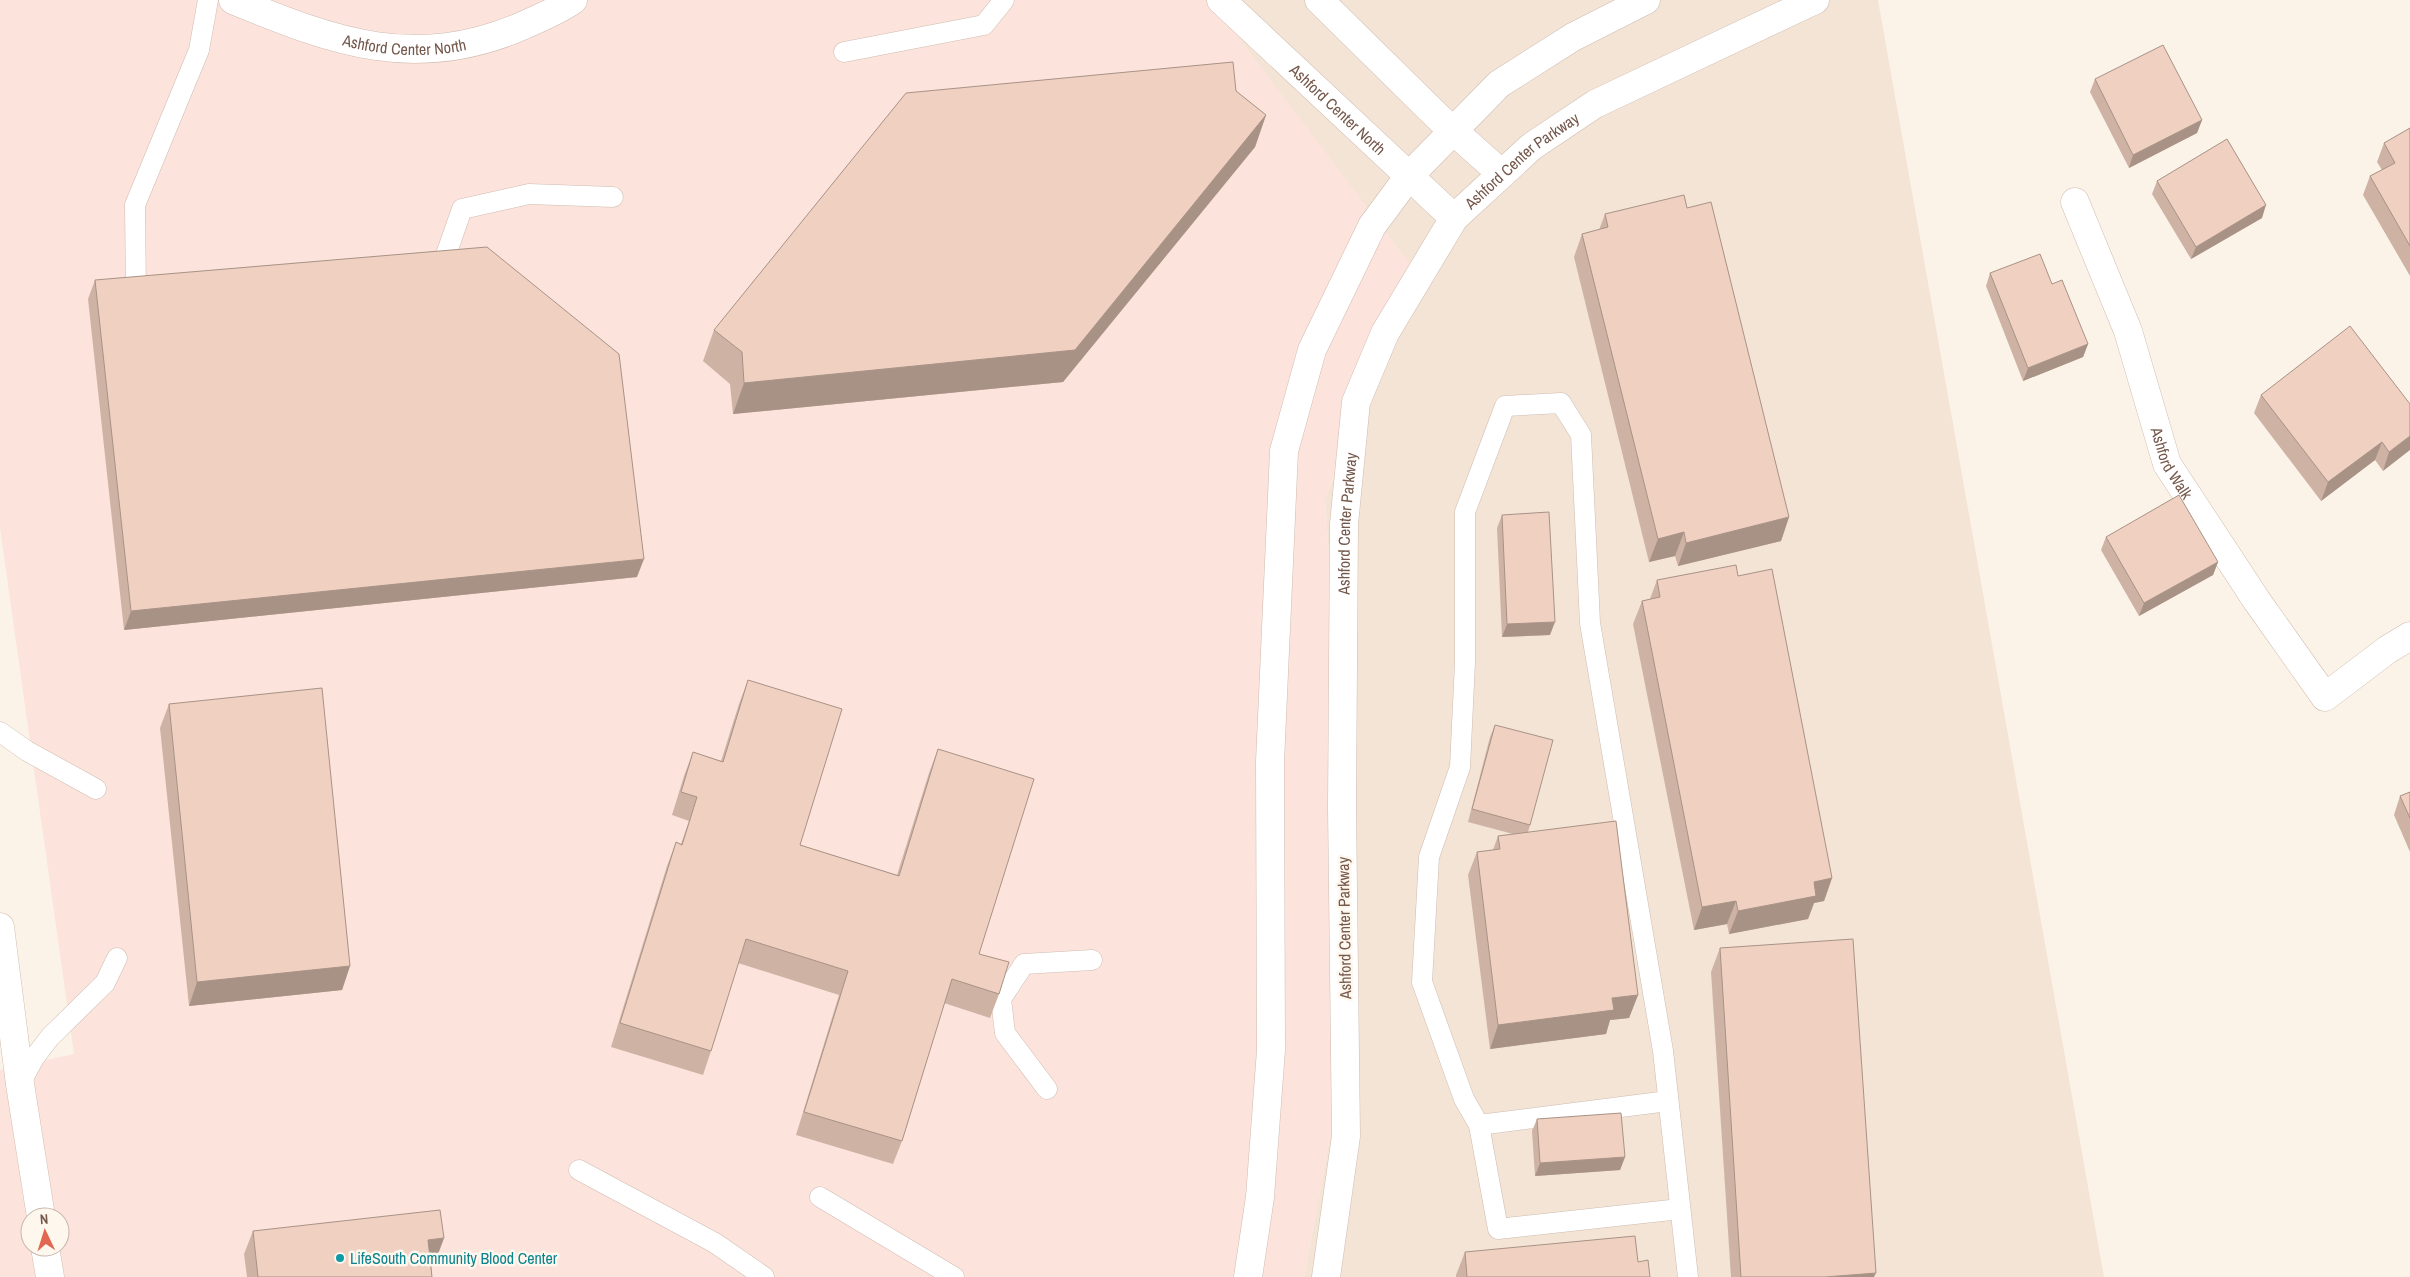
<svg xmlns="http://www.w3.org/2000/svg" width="2410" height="1277" font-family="'Archivo Narrow',sans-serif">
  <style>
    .residential { fill: #f3e4d6 }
    .commercial { fill: #fce3dc; fill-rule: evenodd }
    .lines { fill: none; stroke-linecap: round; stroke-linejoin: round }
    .service-casing { stroke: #cfbcb0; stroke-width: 21 }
    .minor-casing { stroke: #cfbcb0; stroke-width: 29 }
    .tertiary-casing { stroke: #cfbcb0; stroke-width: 29 }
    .secondary-casing { stroke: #d2bcae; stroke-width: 29 }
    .service { stroke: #fff; stroke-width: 20 }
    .minor { stroke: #fff; stroke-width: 28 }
    .tertiary { stroke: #fff; stroke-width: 28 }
    .secondary { stroke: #fff; stroke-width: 28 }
    .wall { fill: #ceb3a5 }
    .shaded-wall { fill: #a89286 }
    .building { fill: #f0d0c0; stroke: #a89286 }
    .culture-dot { fill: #0f9aa8; stroke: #fef7ee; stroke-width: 2 }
    .labels { text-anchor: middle; stroke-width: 5; stroke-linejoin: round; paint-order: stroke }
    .street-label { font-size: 16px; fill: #75584c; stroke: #fef7ee }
    .culture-label { font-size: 16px; fill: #0d838f; stroke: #fef7ee; text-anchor: start }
  </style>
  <rect width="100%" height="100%" fill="#fcf3e8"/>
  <!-- residential -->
  <polygon class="residential" points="1210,0 1878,0 2104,1277 1304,1277 1359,980 1325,499 1336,471"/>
  <!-- commercial -->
  <path class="commercial" d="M 0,0 L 1210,0 L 1411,265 L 1325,499 L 1359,980 L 1304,1277 L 0,1277 L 0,1070 L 74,1054 L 0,528 ZM 30,1217 L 60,1217 L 60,1247 L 30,1247 Z"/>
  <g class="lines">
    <!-- service casing -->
    <g class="service-casing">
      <g id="service">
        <polyline points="844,52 984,25 1004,0"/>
        <polyline points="441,269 462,209 529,194 613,197"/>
        <polyline points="136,294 135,205 199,50 208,0"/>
        <polyline points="0,732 27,751 96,789"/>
        <polyline points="20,1084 34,1058 50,1037 105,983 117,958"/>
        <polyline points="1047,1089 1005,1033 1001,999 1024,964 1092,960"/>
        <polyline points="1668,1101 1479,1125 1464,1099 1422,982 1429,857 1460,767 1465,662 1465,512 1505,406 1561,403 1581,435 1590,623 1663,1051 1688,1277"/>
        <polyline points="1479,1125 1498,1229 1680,1209"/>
        <polyline points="579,1170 715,1243 764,1277"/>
        <polyline points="820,1197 954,1277"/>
      </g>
    </g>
    <!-- minor casing -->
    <g class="minor-casing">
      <g id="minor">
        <path id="s1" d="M 233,0 C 334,42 416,72 522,26 C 539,18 558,11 573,0"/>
        <path id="s2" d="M 1221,0 L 1454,218"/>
        <polyline points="1319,0 1440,119 1502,174"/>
        <path id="s3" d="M 2075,202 L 2128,331 L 2167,464 L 2257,601 L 2325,697 L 2387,650 L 2410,636"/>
      </g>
    </g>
    <!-- tertiary casing -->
    <g class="tertiary-casing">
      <g id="tertiary">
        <polyline points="1248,1277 1260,1197 1271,1050 1270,762 1284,451 1312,350 1372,226 1409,176 1499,84 1573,37 1646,0"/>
        <path id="s4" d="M 1326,1277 L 1346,1136 L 1342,807 L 1344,524 L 1356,402 L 1385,333 L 1454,218 L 1531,147 L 1595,104 L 1815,0"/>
      </g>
    </g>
    <!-- secondary casing -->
    <g class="secondary-casing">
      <g id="secondary">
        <polyline points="0,927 20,1084 41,1217"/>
        <polyline points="45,1247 50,1277"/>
      </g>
    </g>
    <!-- service -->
    <use href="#service" class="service"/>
    <!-- minor -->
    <use href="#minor" class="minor"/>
    <!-- tertiary -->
    <use href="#tertiary" class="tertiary"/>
    <!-- secondary -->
    <use href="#secondary" class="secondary"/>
  </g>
  <!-- wall -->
  <g class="wall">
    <polygon points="2095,79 2202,120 2197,133 2129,168 2090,92"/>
    <polygon points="1236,91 1266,115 1255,147 1063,382 733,414 730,384 703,361 714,330"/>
    <polygon points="2410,128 2410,276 2363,195 2370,176 2382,170 2377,162 2384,143"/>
    <polygon points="2157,181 2262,218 2191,259 2152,194"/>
    <polygon points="1687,208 1789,517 1781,541 1678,566 1675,556 1649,562 1574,257 1582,234 1599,230 1605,214"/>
    <polygon points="1990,273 2088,344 2083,357 2023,381 1986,286"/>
    <polygon points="95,280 637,577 124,630 88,299"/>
    <polygon points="2261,395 2410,404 2383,471 2375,460 2321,501 2254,413"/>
    <polygon points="1502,515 1550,635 1502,637 1497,528"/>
    <polygon points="2106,537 2218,562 2213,575 2139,616 2101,550"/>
    <polygon points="1738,576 1832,878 1824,901 1814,903 1808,919 1729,934 1727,924 1694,930 1633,624 1642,601 1650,599 1657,580"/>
    <polygon points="748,680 800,845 897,875 929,773 938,749 979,954 999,994 990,1018 944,1003 902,1141 893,1164 796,1135 839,995 738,963 711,1051 703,1075 611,1047 667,866 676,842 681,844 689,821 672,815 684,776 693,752 721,761 739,704"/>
    <polygon points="169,704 350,966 342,990 189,1006 160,728"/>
    <polygon points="1495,725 1530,825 1528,832 1638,995 1629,1018 1610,1020 1606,1034 1490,1049 1468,875 1477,852 1493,850 1498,836 1513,834 1468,822 1490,737"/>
    <polygon points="2410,792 2410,852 2394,815 2400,796"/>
    <polygon points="1720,948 1874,1277 1731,1277 1711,972"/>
    <polygon points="1537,1119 1625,1157 1620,1170 1535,1176 1532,1131"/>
    <polygon points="253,1231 444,1238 435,1262 431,1262 432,1277 247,1277 244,1254"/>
    <polygon points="1465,1252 1638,1262 1650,1277 1456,1277 1456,1275"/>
  </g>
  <!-- shaded-wall -->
  <g class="shaded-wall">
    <polygon points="1266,115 1255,147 1063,382 733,414 744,383"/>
    <polygon points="2202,120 2197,133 2129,168 2133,155"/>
    <polygon points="2266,205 2262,218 2191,259 2196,247"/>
    <polygon points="2088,344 2083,357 2023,381 2028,368"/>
    <polygon points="2410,436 2410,450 2383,471 2389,452"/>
    <polygon points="2382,442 2375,460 2321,501 2328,482"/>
    <polygon points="1789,517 1781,541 1678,566 1686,543"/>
    <polygon points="1684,532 1675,556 1649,562 1658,539"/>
    <polygon points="644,559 637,577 124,630 131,611"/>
    <polygon points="2218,562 2213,575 2139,616 2144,603"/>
    <polygon points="1555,622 1550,635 1502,637 1507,624"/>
    <polygon points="1832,878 1824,901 1814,903 1808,919 1729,934 1738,911 1814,882"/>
    <polygon points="1736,901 1727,924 1694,930 1702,907"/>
    <polygon points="350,966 342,990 189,1006 197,982"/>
    <polygon points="1638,995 1629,1018 1610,1020 1606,1034 1490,1049 1498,1025 1612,998"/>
    <polygon points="1625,1157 1620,1170 1535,1176 1540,1163"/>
    <polygon points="444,1238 435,1262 420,1264 428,1240"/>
    <polygon points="1876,1273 1874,1277 1825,1277"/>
  </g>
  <!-- building -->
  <g class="building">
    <polygon points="2163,45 2202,120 2133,155 2095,79"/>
    <polygon points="1233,62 1236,91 1266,115 1075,350 744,383 742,352 714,330 906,93"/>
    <polygon points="2410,128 2410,246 2370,176 2395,163 2384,143"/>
    <polygon points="2227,139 2266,205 2196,247 2157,181"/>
    <polygon points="1684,195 1687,208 1711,202 1789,517 1686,543 1684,532 1658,539 1582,234 1608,227 1605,214"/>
    <polygon points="487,247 619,354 644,559 131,611 95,280"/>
    <polygon points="2040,254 2052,284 2062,280 2088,344 2028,368 1990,273"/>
    <polygon points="2350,326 2410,404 2410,436 2389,452 2382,442 2328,482 2261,395"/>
    <polygon points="2179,495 2218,562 2144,603 2106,537"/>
    <polygon points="1549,512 1555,622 1507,624 1502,515"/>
    <polygon points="1736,565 1738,576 1772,569 1832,878 1814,882 1816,896 1738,911 1736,901 1702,907 1642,601 1660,597 1657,580"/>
    <polygon points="748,680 842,709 800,845 899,876 938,749 1034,779 979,954 1009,962 999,994 952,979 902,1141 804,1112 848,971 746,939 711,1051 620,1023 676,842 682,845 697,797 681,792 693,752 723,762"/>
    <polygon points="322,688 350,966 197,982 169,704"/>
    <polygon points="1495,725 1553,740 1530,825 1472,809"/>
    <polygon points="2410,792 2410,818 2400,796"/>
    <polygon points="1616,821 1638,995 1612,998 1614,1010 1498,1025 1477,852 1500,849 1498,836"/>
    <polygon points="1853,939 1876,1273 1825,1277 1741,1277 1720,948"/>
    <polygon points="1621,1113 1625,1157 1540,1163 1537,1119"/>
    <polygon points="440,1210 444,1238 428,1240 432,1277 258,1277 253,1231"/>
    <polygon points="1635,1236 1638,1262 1648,1260 1650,1277 1467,1277 1465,1252"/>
  </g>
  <!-- markers -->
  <circle class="culture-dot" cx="340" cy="1258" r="5"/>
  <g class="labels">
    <!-- street labels -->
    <g class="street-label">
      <text dy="6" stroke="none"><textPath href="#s1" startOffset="179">Ashford Center North</textPath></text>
      <text dy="6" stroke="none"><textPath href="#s2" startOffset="160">Ashford Center North</textPath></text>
      <text dy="6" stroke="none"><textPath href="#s4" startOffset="1175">Ashford Center Parkway</textPath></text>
      <text dy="6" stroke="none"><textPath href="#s3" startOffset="279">Ashford Walk</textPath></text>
      <text dy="6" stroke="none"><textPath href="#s4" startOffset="755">Ashford Center Parkway</textPath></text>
      <text transform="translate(1344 928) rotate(-91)" y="6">Ashford Center Parkway</text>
    </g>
    <!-- culture labels -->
    <g class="culture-label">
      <text x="350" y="1264">LifeSouth Community Blood Center</text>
    </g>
  </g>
  <!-- north arrow -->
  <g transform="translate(45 1232) rotate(356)"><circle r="24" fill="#fef7ee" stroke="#c7b7ad"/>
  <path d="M0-4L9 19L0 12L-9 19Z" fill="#e16751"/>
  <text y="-8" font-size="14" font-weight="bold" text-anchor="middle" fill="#75584c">N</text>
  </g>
</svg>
